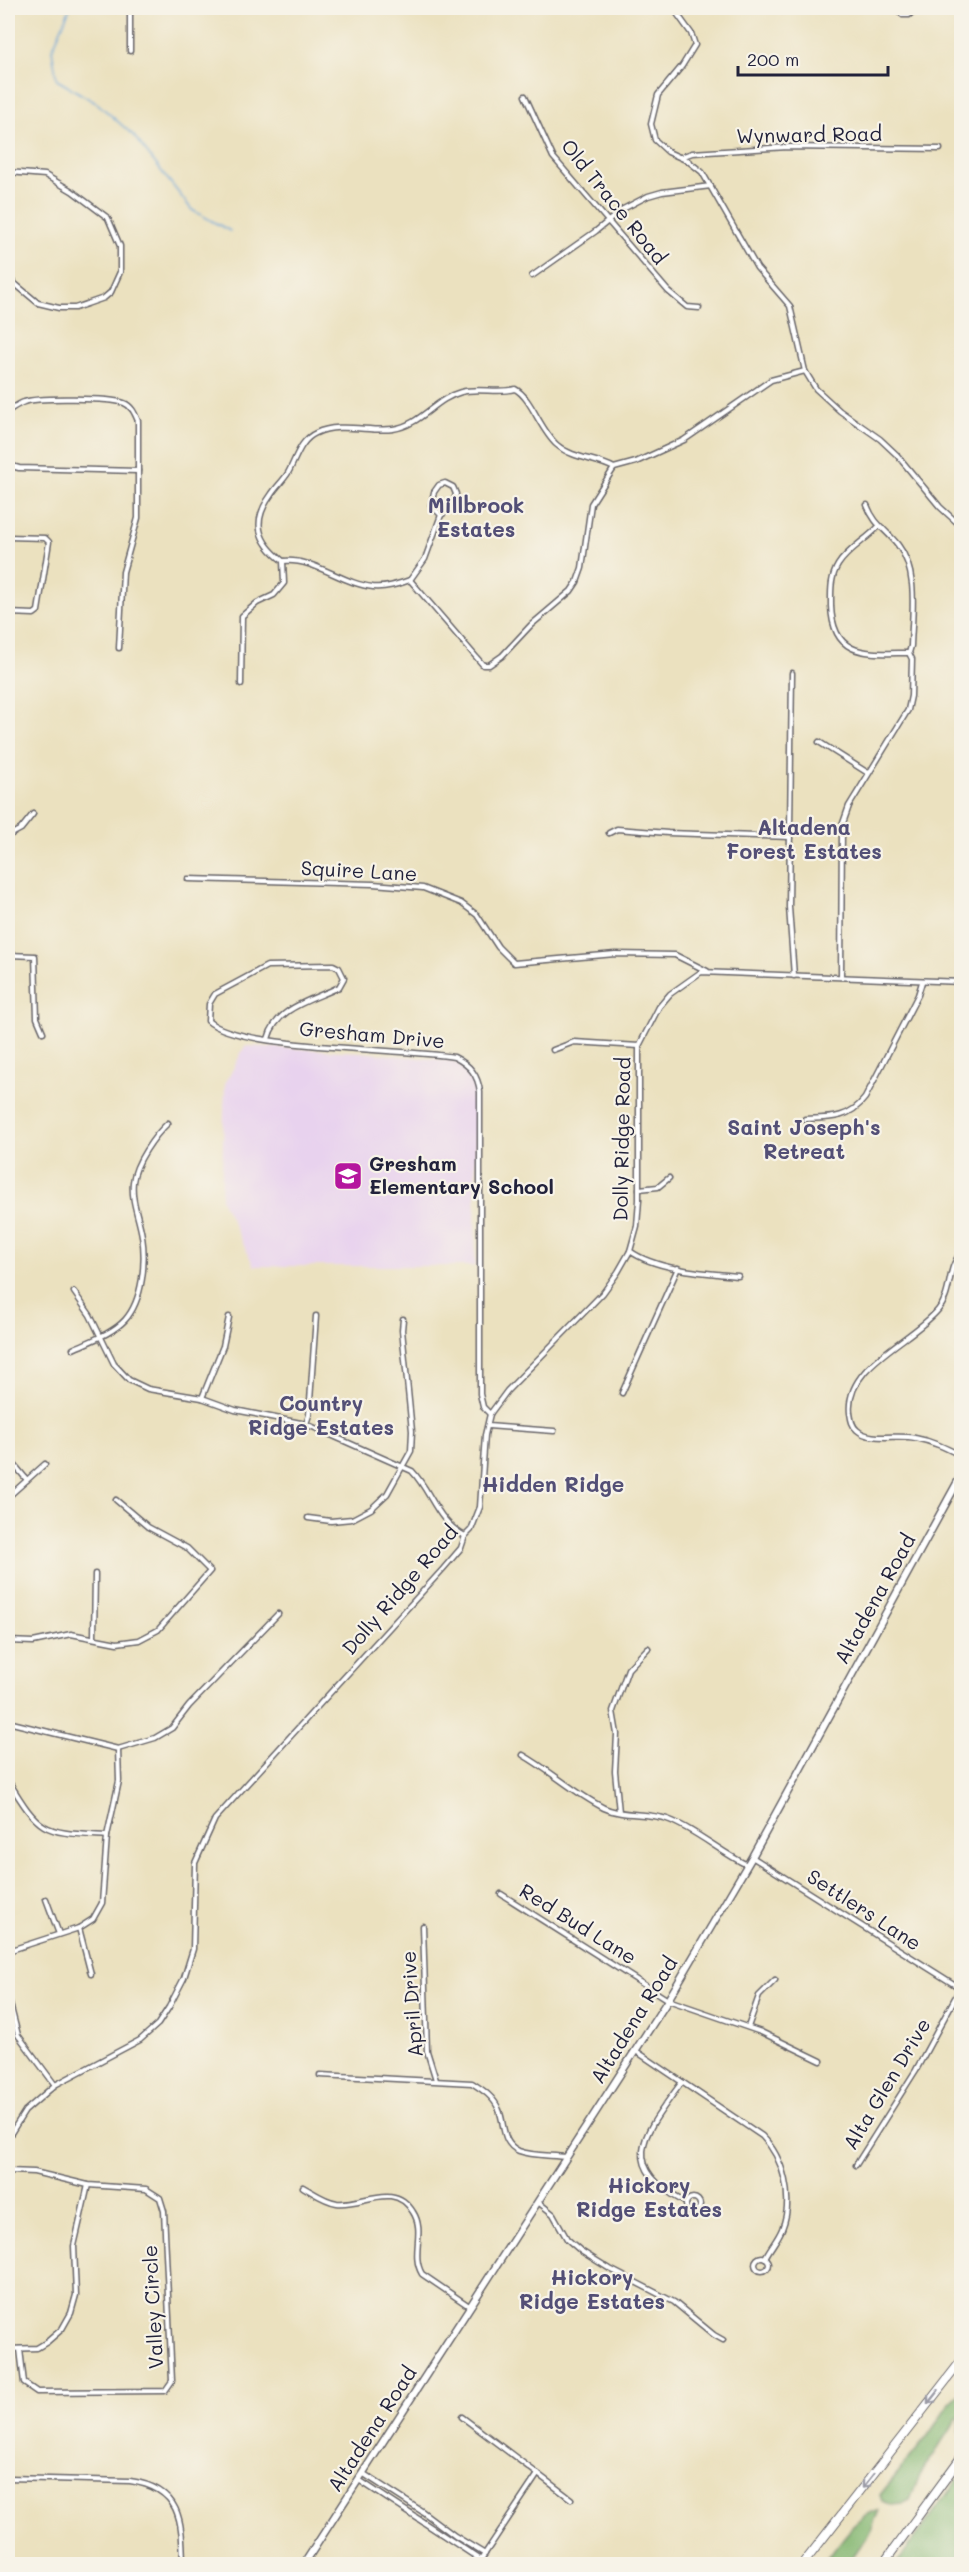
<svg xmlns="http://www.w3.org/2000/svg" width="969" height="2572" font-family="Mali,sans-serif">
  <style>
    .built { fill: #e8d2ee }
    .forest { fill: #86b873; stroke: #546d57; stroke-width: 1.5 }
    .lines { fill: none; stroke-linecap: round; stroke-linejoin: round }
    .stream { stroke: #66a3d8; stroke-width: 1.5 }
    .street-casing { stroke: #686569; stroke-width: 7 }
    .secondary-casing { stroke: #686569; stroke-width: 9 }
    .highway-casing { stroke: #686569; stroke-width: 10 }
    .street { stroke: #fff; stroke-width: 4 }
    .secondary { stroke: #fff; stroke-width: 6 }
    .highway { stroke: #fff; stroke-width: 8 }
    .oneway { stroke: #9c9ca7 }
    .labels { text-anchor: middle; stroke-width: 4.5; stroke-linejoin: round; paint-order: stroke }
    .street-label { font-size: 20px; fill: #22223b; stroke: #f7f3e8 }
    .poi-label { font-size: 20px; font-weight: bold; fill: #22223b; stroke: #f7f3e8; text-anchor: start }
    .neighbourhood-label { font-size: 21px; font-weight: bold; fill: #534f76; stroke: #f7f3e8 }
  </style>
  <rect width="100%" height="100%" fill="#f7f3e8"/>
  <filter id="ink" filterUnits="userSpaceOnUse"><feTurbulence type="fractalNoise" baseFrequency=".0167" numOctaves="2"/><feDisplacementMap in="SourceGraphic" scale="12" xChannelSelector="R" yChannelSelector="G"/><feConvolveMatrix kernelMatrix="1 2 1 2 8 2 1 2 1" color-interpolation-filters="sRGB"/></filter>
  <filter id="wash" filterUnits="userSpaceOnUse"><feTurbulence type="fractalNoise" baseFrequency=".008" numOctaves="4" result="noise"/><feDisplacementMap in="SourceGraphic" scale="24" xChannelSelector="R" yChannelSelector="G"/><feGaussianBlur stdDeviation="1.35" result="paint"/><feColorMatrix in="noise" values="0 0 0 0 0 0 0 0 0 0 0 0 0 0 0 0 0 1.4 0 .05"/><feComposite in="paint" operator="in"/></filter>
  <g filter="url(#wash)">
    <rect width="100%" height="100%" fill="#ebe1bf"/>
    <!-- built -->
    <polygon class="built" points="245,1046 360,1052 453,1061 468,1071 476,1088 475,1266 254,1266 221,1199 225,1084"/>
    <!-- forest -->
    <g class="forest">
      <polygon points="961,2392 961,2430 959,2431 960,2418 957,2418 919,2477 910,2500 902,2504 891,2505 882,2501 880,2495 927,2437 950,2403"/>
      <polygon points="961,2475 961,2564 896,2564"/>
      <path d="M 879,2510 L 872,2529 L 848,2564 L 823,2564 C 839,2543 853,2518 879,2510 Z"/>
    </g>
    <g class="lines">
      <!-- stream -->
      <polyline class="stream" points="70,8 52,50 57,80 98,104 133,135 192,210 230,231"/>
    </g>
  </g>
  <g filter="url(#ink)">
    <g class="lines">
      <!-- street casing -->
      <g class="street-casing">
        <g id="street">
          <polyline points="130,8 130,51"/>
          <polyline points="673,8 691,33 695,45 682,66 658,95 651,124 655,140 668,152 688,161 702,172 757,268 790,306 805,371 816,389 840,411 880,439 897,455 940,507 962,527"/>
          <polyline points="895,8 903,15 909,15 917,8"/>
          <polyline points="525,96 553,157 668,291 687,307 699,308"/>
          <polyline points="681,157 692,153 788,147 940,149"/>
          <polyline points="8,172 45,175 72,191 108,218 120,246 120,272 111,292 104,298 75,308 59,308 38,303 8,278"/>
          <polyline points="532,276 596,231 623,209 648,196 662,192 711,186"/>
          <path d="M 8,411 C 13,408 18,404 24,402 C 37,397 111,398 124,403 C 132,406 135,414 138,421 L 138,518 L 123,572 L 119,648"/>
          <polyline points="8,465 19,468 138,471"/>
          <polygon points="445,483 453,487 456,494 451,509 441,515 431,505 434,492 439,485"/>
          <path d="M 878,527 C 866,540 847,550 838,565 C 830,578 831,592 831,606 C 833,659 868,653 909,653"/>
          <polyline points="8,537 45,538 49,542 38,611 34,614 8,613"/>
          <path d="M 283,561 C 315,558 342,584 373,587 C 387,588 398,584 410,580"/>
          <polyline points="410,580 483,665 489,665 502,656 531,625 571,591 577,582 582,568 591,504 614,468 636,462 684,440 771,380 805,371"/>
          <polyline points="410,580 425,559 441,515"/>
          <polyline points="792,673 789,907 794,976"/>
          <path d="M 241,684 L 242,616 L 257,603 L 274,595 L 284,583 L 283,561 C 257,541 252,521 271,495 C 276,487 283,481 288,473 C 296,459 300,440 316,433 C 339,422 369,432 393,429 C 421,425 435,399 461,392 C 478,387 498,394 515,389 C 531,397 540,430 557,445 C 573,459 596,458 614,468"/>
          <polyline points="819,742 868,773"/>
          <polyline points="609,833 617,829 668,833 790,837"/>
          <polyline points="8,836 21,829 33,814"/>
          <polyline points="188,879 373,884 423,888 461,903 477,915 498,947 514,963 615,954 675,955 707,971"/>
          <polyline points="8,955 35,956 37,1018 43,1032"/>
          <path d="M 841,977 L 842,826 L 849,806 L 908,710 L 911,696 L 912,659 L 909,653 L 911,646 C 912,614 919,572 898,545 C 885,528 875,526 867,505"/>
          <path d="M 268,1039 C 276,1007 313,1000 339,987 L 344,978 L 339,968 L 333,965 L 267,966 L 215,994 L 209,1004 L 208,1021 C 240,1050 404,1048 454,1057 C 470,1065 478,1075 480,1092 L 480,1394 L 483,1407 L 490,1414"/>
          <polyline points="553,1050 574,1042 639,1046"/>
          <path d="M 805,1119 C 830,1118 849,1119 865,1098 L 918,995 L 922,982"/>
          <polyline points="639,1189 658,1187 669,1178"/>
          <path d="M 630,1251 C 656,1270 706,1273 738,1276"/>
          <path d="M 962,1252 C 946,1268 953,1293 938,1310 C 911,1342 845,1365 850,1413 C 851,1420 852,1426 857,1430 C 870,1442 898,1434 915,1438 C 932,1441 946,1448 962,1456"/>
          <path d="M 74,1292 L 90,1315 L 114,1364 L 129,1380 L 148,1389 L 202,1398 L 235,1410 L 306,1424 L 412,1471 C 432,1492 436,1521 465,1536"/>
          <path d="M 73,1349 C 90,1341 112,1334 125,1320 C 143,1300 146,1261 142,1236 C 139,1217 131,1201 133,1182 C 135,1163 154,1136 168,1123"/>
          <polyline points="622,1393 678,1268"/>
          <polyline points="202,1398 223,1346 229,1317"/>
          <polyline points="306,1424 309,1415 316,1316"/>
          <polyline points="488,1426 554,1431"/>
          <polyline points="8,1457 27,1480"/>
          <polyline points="8,1497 45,1464"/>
          <polyline points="308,1518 331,1521 352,1519 371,1509 387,1494 411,1451 412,1431 402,1330 403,1319"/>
          <polyline points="94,1637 95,1574"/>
          <polyline points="8,1641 33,1642 71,1634 117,1643 139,1640 158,1630 210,1571 187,1548 148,1527 116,1500"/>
          <polyline points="8,1722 118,1749 155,1738 172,1728 189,1706 278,1614"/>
          <path d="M 523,1755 C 551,1771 574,1793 604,1808 C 623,1817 647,1812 667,1819 C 695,1829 720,1852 747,1865"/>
          <path d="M 8,1780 C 41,1835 44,1832 107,1836"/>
          <polyline points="619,1812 615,1771 617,1734 613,1711 628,1669 648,1648"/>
          <polyline points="752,1857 960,1988"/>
          <polyline points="501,1894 668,2000 761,2032 821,2061"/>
          <polyline points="46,1899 59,1934"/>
          <polyline points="423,1926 427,2051 436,2080"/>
          <polyline points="79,1928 91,1974"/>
          <polyline points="8,1951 79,1928 93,1919 102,1903 107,1836 119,1781 118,1749"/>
          <polyline points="8,1996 18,2035 55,2085"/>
          <polyline points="748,2027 759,1996 775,1980"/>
          <path d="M 636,2051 L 762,2136 C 784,2158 794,2199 782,2229 C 778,2239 770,2248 765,2258"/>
          <path d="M 320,2075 L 472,2083 C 483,2090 494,2097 499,2110 C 505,2124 501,2143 519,2151 C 532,2156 552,2155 566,2157"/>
          <path d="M 682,2082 C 645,2133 615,2164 686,2203"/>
          <polyline points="8,2138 25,2111 55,2085 140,2040 158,2024 169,2007 184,1978 193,1949 195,1863 215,1819 443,1569 461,1548 465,1536 471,1530 480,1507 485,1435 490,1414 507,1391 603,1293 618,1272 630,1251 637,1226 639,1200 639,1046 659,1007 670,994 701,972 962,982"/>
          <polyline points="856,2165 916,2070 961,1987"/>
          <polyline points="8,2171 34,2172 88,2185 146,2189 160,2198 164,2211 172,2381 165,2391 37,2392 24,2383 20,2349"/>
          <path d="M 303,2187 C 314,2193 324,2201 337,2203 C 363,2206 394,2180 413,2212 C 426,2232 410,2254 422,2274 L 469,2306"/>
          <circle cx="693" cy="2205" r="7"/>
          <polyline points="538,2202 553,2214 567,2239 581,2251 610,2269 674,2302 714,2335 723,2340"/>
          <circle cx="762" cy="2264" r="7"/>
          <polyline points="8,2349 37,2348 47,2342 62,2329 71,2313 76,2295 74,2246 88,2185"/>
          <polyline points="462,2417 571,2499"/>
          <polyline points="364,2474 423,2512 455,2536 485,2554"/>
          <path d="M 8,2478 L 130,2481 C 182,2488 182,2522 183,2564"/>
          <polyline points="359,2480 481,2560"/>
          <polyline points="478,2564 538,2474"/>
        </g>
      </g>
      <!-- secondary casing -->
      <g class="secondary-casing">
        <polyline id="secondary" points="304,2564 668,2000 752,1857 962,1474"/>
      </g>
      <!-- highway casing -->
      <g class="highway-casing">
        <g id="highway">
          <polyline points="803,2564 962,2360"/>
          <polyline points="883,2564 962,2456"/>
        </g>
      </g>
      <!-- street -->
      <use href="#street" class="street"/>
      <!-- secondary -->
      <use href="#secondary" class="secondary"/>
      <!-- highway -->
      <use href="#highway" class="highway"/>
    </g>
    <!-- one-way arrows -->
    <defs><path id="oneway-shaft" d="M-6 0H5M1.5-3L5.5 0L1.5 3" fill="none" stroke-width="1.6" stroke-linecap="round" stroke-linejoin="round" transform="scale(1.5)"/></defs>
    <g class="oneway">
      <use href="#oneway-shaft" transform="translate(933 2397) rotate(128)"/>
      <use href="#oneway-shaft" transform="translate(868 2481) rotate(128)"/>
    </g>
  </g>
  <!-- icons -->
  <defs>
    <g id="school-square" transform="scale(1.5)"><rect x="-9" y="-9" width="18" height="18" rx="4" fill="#b5179e" stroke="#f7f3e8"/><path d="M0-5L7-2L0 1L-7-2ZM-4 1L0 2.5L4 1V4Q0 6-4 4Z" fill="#fff"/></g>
  </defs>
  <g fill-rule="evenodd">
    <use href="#school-square" x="348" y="1176"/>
  </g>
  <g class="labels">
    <!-- street labels -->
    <g class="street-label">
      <text transform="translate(809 135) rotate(-1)" y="7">Wynward Road</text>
      <text transform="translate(614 202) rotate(51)" y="7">Old Trace Road</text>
      <text transform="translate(359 871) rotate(3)" y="7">Squire Lane</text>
      <text transform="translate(372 1035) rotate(5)" y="7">Gresham Drive</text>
      <text transform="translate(622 1139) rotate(-89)" y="7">Dolly Ridge Road</text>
      <text transform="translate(400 1590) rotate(-49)" y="7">Dolly Ridge Road</text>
      <text transform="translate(875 1599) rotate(-61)" y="7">Altadena Road</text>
      <text transform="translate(864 1910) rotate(33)" y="7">Settlers Lane</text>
      <text transform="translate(578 1924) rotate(32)" y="7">Red Bud Lane</text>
      <text transform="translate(412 2004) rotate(-94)" y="7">April Drive</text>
      <text transform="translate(634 2020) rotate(-58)" y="7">Altadena Road</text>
      <text transform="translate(887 2084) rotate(-59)" y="7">Alta Glen Drive</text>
      <text transform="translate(153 2307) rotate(-93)" y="7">Valley Circle</text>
      <text transform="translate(372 2429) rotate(-57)" y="7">Altadena Road</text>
    </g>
    <!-- poi labels -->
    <g class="poi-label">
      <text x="369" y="1171">Gresham<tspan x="369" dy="23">Elementary School</tspan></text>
    </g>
    <!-- neighbourhood labels -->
    <g class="neighbourhood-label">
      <text x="476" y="513">Millbrook<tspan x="476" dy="24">Estates</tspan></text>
      <text x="804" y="835">Altadena<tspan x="804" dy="24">Forest Estates</tspan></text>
      <text x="804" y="1135">Saint Joseph's<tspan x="804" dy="24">Retreat</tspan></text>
      <text x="321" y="1411">Country<tspan x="321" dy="24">Ridge Estates</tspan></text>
      <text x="553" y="1492">Hidden Ridge</text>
      <text x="649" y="2193">Hickory<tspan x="649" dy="24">Ridge Estates</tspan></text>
      <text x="592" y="2285">Hickory<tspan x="592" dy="24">Ridge Estates</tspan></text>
    </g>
  </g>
  <!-- margin -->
  <rect width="969" height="2572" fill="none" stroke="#f7f3e8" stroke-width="30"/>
  <!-- scale -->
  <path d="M738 66v9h150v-9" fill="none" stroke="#22223b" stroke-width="3"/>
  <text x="747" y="66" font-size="18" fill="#22223b" stroke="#f7f3e8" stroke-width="4.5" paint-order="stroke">200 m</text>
</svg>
